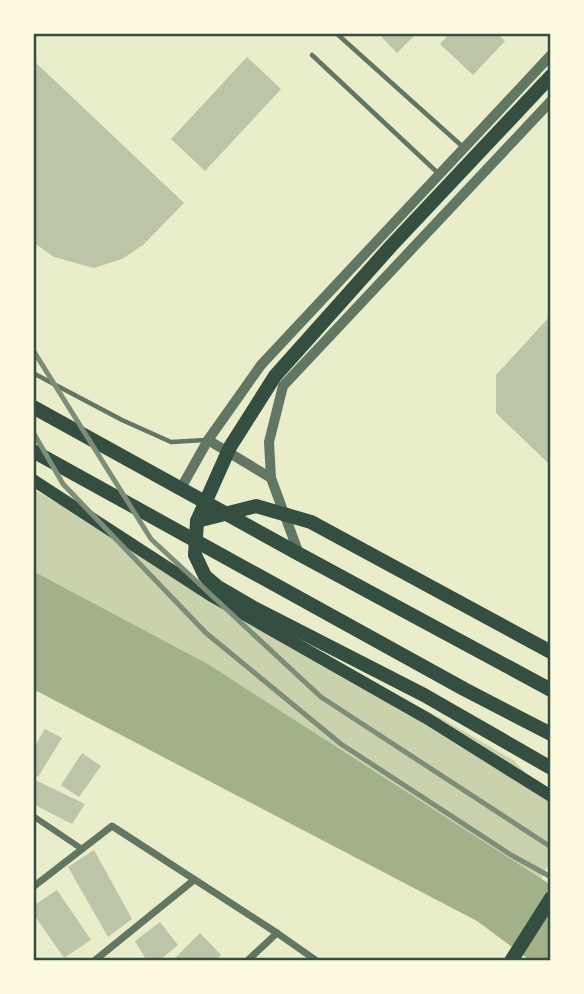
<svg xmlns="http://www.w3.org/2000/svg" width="584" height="994" font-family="Inter,sans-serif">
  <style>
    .green { fill: #cad2ad }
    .water { fill: #a3b18a }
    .building { fill: #bcc5a7 }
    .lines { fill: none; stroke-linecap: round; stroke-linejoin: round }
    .service { stroke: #617663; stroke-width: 4.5 }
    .pedestrian { stroke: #617663; stroke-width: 6 }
    .minor { stroke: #617663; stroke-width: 7 }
    .tertiary { stroke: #617663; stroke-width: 10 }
    .secondary { stroke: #344e41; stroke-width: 12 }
    .primary { stroke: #344e41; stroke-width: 14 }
    .rail { stroke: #7c8e77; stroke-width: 5 }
    .neatline { fill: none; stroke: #344e41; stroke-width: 2.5 }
  </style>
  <rect width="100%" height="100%" fill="#e9edc9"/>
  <!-- green -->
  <polygon class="green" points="33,489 354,674 441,718 513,760 551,799 551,859 541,879 208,664 33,571"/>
  <!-- water -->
  <polygon class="water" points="33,571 208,664 551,885 551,961 531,961 477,921 33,689"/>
  <!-- building -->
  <g class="building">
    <polygon points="378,33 417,33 397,53"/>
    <polygon points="450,33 497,33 505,41 473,75 440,44"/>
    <polygon points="247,57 281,89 205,171 171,139"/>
    <polygon points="33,60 184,203 143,245 122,259 94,268 54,257 33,242"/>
    <polygon points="551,315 551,461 548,463 496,413 496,375"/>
    <polygon points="45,729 62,738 38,777 33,774 33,749"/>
    <polygon points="82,753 101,766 79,797 61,785"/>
    <polygon points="33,779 85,804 72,824 33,804"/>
    <polygon points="94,850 132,919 108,937 68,867"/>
    <polygon points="57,890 91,940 64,958 33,913 33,906"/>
    <polygon points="160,922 178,945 159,961 147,961 135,941"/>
    <polygon points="200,933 221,955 215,961 178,961 175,958"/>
  </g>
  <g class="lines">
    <!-- service -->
    <g class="service">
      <polyline points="336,33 463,147"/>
      <polyline points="312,55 439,174"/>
      <polyline points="33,373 122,420 171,442 205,440"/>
    </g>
    <!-- pedestrian -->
    <polyline class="pedestrian" points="33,816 82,849"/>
    <!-- minor -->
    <g class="minor">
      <polyline points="33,887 112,826 277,933 317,961"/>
      <polyline points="94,961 194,880"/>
      <polyline points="247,961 277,933"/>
    </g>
    <!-- tertiary -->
    <g class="tertiary">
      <polyline points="208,440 271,478"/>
      <polyline points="181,488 208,440 261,365 551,55"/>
      <polyline points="299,554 271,478 269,442 283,386 551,101"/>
    </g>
    <!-- secondary -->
    <polyline class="secondary" points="33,480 210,595 428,719 551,796"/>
    <!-- primary -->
    <g class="primary">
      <polyline points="551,76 391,246 275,376 230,447 197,521 195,555 205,576 218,587 254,608 424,695 551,768"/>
      <polyline points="33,407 299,554 551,690"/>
      <polyline points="33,451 464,689 551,734"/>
      <polyline points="197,521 256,506 311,522 551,652"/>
      <polyline points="511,961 551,898"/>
    </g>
    <!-- rail -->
    <g class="rail">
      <polyline points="33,350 151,539 321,697 551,847"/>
      <polyline points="33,432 63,484 206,633 341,744 511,855 551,877"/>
    </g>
  </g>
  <!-- border -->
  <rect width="584" height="994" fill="none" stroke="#fefae0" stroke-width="70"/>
  <rect x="35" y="35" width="514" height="924" class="neatline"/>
</svg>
